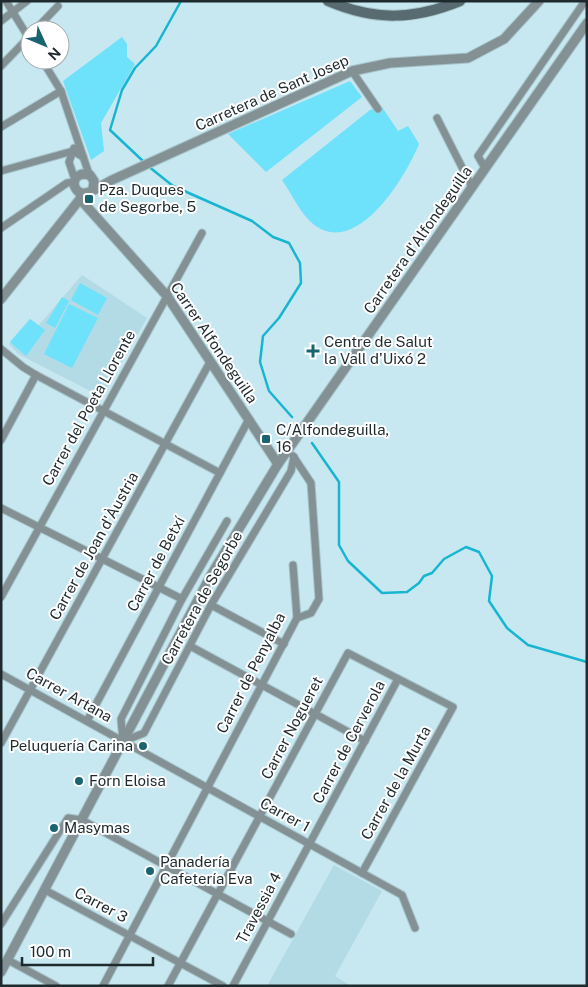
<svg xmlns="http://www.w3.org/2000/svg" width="588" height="987" font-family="'Public Sans',sans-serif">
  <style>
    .built { fill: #b3dbe5 }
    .green { fill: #6ee1fb }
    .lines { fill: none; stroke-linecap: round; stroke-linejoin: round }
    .stream { stroke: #17b5d1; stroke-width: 2.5 }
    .minor-casing { stroke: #a5c2c9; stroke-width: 9 }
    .tertiary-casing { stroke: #a5c2c9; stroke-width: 11 }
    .secondary-casing { stroke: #a5c2c9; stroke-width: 12 }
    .minor { stroke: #849194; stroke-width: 7 }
    .tertiary { stroke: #849194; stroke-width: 9 }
    .secondary { stroke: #586b70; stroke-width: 10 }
    .poi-dot { fill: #1a6371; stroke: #fff; stroke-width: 2 }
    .labels { text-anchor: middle; stroke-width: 4; stroke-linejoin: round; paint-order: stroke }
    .street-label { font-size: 15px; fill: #1e2a2e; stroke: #fff }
    .poi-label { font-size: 15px; fill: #1e2a2e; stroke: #fff; text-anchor: start }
  </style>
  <rect width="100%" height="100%" fill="#c7e8f0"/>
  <!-- built -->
  <g class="built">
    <polygon points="82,275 147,318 102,397 18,354 9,344 30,319 39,325"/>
    <polygon points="334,865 382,891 335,976 351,986 267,986"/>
  </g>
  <!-- green -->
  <g class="green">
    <polygon points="122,37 127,44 127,57 135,64 101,123 104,151 91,160 63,81"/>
    <polygon points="350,81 362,97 266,172 228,134"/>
    <path d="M 382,107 L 398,131 L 408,126 L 419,144 C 406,176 357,259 313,224 C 300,213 292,194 282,180 L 370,110 Z"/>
    <polygon points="80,283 107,298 98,315 71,300"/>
    <polygon points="62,297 69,301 55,328 46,323"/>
    <polygon points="69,304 98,318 72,368 44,354"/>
    <polygon points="30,319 45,330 26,356 10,342"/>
  </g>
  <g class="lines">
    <!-- stream -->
    <g class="stream">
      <polyline points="144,162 110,130 122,90 135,68 156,46 181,1"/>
      <polyline points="148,166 173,186 252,221 273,237 289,243 300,263 301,283 279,318 263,336 260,362 269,391 292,417"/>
      <polyline points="312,443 339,482 339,545 348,561 382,593 407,592 419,583 424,576 432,573 444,559 466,547 479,552 492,576 489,601 507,628 528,645 587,662"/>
    </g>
    <!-- minor casing -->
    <g class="minor-casing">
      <g id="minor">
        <polyline points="6,1 30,40"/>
        <polyline points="1,21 27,1"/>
        <polyline points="35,30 58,6"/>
        <polyline points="42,60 61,91 89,174"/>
        <polyline points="1,66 30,36"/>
        <polyline points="352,71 378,109"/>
        <polyline points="437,118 472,187"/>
        <polyline points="1,127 61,91"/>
        <polyline points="74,148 69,162 75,180"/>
        <polyline points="485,168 478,156 585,1"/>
        <polyline points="1,171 73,151 83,157"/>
        <polyline points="1,228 67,183 74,182"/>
        <polyline points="1,349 23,367 36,375 220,473"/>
        <polyline points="1,440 36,375"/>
        <polyline points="293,456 311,483 319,599 311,613 297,618"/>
        <polyline points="1,508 182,599"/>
        <polyline points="1,597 202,233"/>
        <polyline points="211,605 284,644"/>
        <polyline points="190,646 365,741"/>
        <polyline points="1,674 402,895 415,928"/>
        <polyline points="87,721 249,419"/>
        <polyline points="123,741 121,719 182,599 227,521"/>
        <polyline points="124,741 144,733 211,605 291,471 294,457"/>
        <polyline points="1,743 210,362"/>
        <polyline points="45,890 223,986"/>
        <polyline points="1,924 68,818 82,820 291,934"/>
        <polyline points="8,960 56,986"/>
        <polyline points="103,986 297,618 293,565"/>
        <polyline points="168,986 348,653 453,707 362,873"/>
        <polyline points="233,986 398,679"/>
      </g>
    </g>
    <!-- tertiary casing -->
    <g class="tertiary-casing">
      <g id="tertiary">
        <path d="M 93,189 L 94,181 L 90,175 L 82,174 L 76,177 C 74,182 73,185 76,189 C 83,201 103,184 112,180 L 352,71 L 390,63 L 468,58 L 504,39 L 539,1"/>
        <polyline points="80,199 167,296 278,464"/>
        <polyline points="1,299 80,199 82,194"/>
        <polyline points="1,972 211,575 278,464 587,23"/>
      </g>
    </g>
    <!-- secondary casing -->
    <g class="secondary-casing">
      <path id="secondary" d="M 328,1 C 375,21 413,20 460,1"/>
    </g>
    <!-- minor -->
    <use href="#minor" class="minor"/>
    <!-- tertiary -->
    <use href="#tertiary" class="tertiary"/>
    <!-- secondary -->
    <use href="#secondary" class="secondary"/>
  </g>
  <!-- markers -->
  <g class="poi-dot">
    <rect x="84" y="194" width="10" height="10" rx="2.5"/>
    <path d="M310.5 343.5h5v5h5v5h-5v5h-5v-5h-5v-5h5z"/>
    <rect x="261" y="434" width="10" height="10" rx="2.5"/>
    <circle cx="143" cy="746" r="5"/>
    <circle cx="79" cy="781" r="5"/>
    <circle cx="54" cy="828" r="5"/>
    <circle cx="150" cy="871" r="5"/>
  </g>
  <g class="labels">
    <!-- street labels -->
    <g class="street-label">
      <text transform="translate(272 93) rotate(-24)" y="5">Carretera de Sant Josep</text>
      <text transform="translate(418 240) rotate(-55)" y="5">Carretera d'Alfondeguilla</text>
      <text transform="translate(214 343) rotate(56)" y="5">Carrer Alfondeguilla</text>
      <text transform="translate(89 408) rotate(-61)" y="5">Carrer del Poeta Llorente</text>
      <text transform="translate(94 546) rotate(-61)" y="5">Carrer de Joan d'Àustria</text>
      <text transform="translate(156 564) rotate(-62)" y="5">Carrer de Betxí</text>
      <text transform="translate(202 598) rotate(-61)" y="5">Carretera de Segorbe</text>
      <text transform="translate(251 673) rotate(-63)" y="5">Carrer de Penyalba</text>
      <text transform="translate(69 695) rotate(29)" y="5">Carrer Artana</text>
      <text transform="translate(292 728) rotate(-62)" y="5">Carrer Nogueret</text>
      <text transform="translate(349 742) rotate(-62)" y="5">Carrer de Cerverola</text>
      <text transform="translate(396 783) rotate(-61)" y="5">Carrer de la Murta</text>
      <text transform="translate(285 815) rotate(29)" y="5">Carrer 1</text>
      <text transform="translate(101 905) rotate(28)" y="5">Carrer 3</text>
      <text transform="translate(259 908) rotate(-62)" y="5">Travessia 4</text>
    </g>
    <!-- poi labels -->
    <g class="poi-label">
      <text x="99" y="195">Pza. Duques<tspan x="99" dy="17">de Segorbe, 5</tspan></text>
      <text x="324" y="347">Centre de Salut<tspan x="324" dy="17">la Vall d'Uixó 2</tspan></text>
      <text x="276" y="435">C/Alfondeguilla,<tspan x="276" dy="17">16</tspan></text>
      <text x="133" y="751" text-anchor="end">Peluquería Carina</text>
      <text x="89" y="786">Forn Eloisa</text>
      <text x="64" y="833">Masymas</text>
      <text x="160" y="867">Panadería<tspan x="160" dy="17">Cafetería Eva</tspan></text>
    </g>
  </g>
  <!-- border -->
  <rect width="588" height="987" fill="none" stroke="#1e2a2e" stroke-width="5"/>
  <!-- north arrow -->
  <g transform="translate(45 45) rotate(134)"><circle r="24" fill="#ffffff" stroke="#a5aaab"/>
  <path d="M0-4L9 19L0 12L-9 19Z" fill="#1a6371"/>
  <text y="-8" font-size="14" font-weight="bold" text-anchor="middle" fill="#1e2a2e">N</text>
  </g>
  <!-- scale -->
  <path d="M22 957v8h131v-8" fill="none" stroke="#1e2a2e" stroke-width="2.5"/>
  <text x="30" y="957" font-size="15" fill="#1e2a2e" stroke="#ffffff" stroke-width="4" paint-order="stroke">100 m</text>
</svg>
